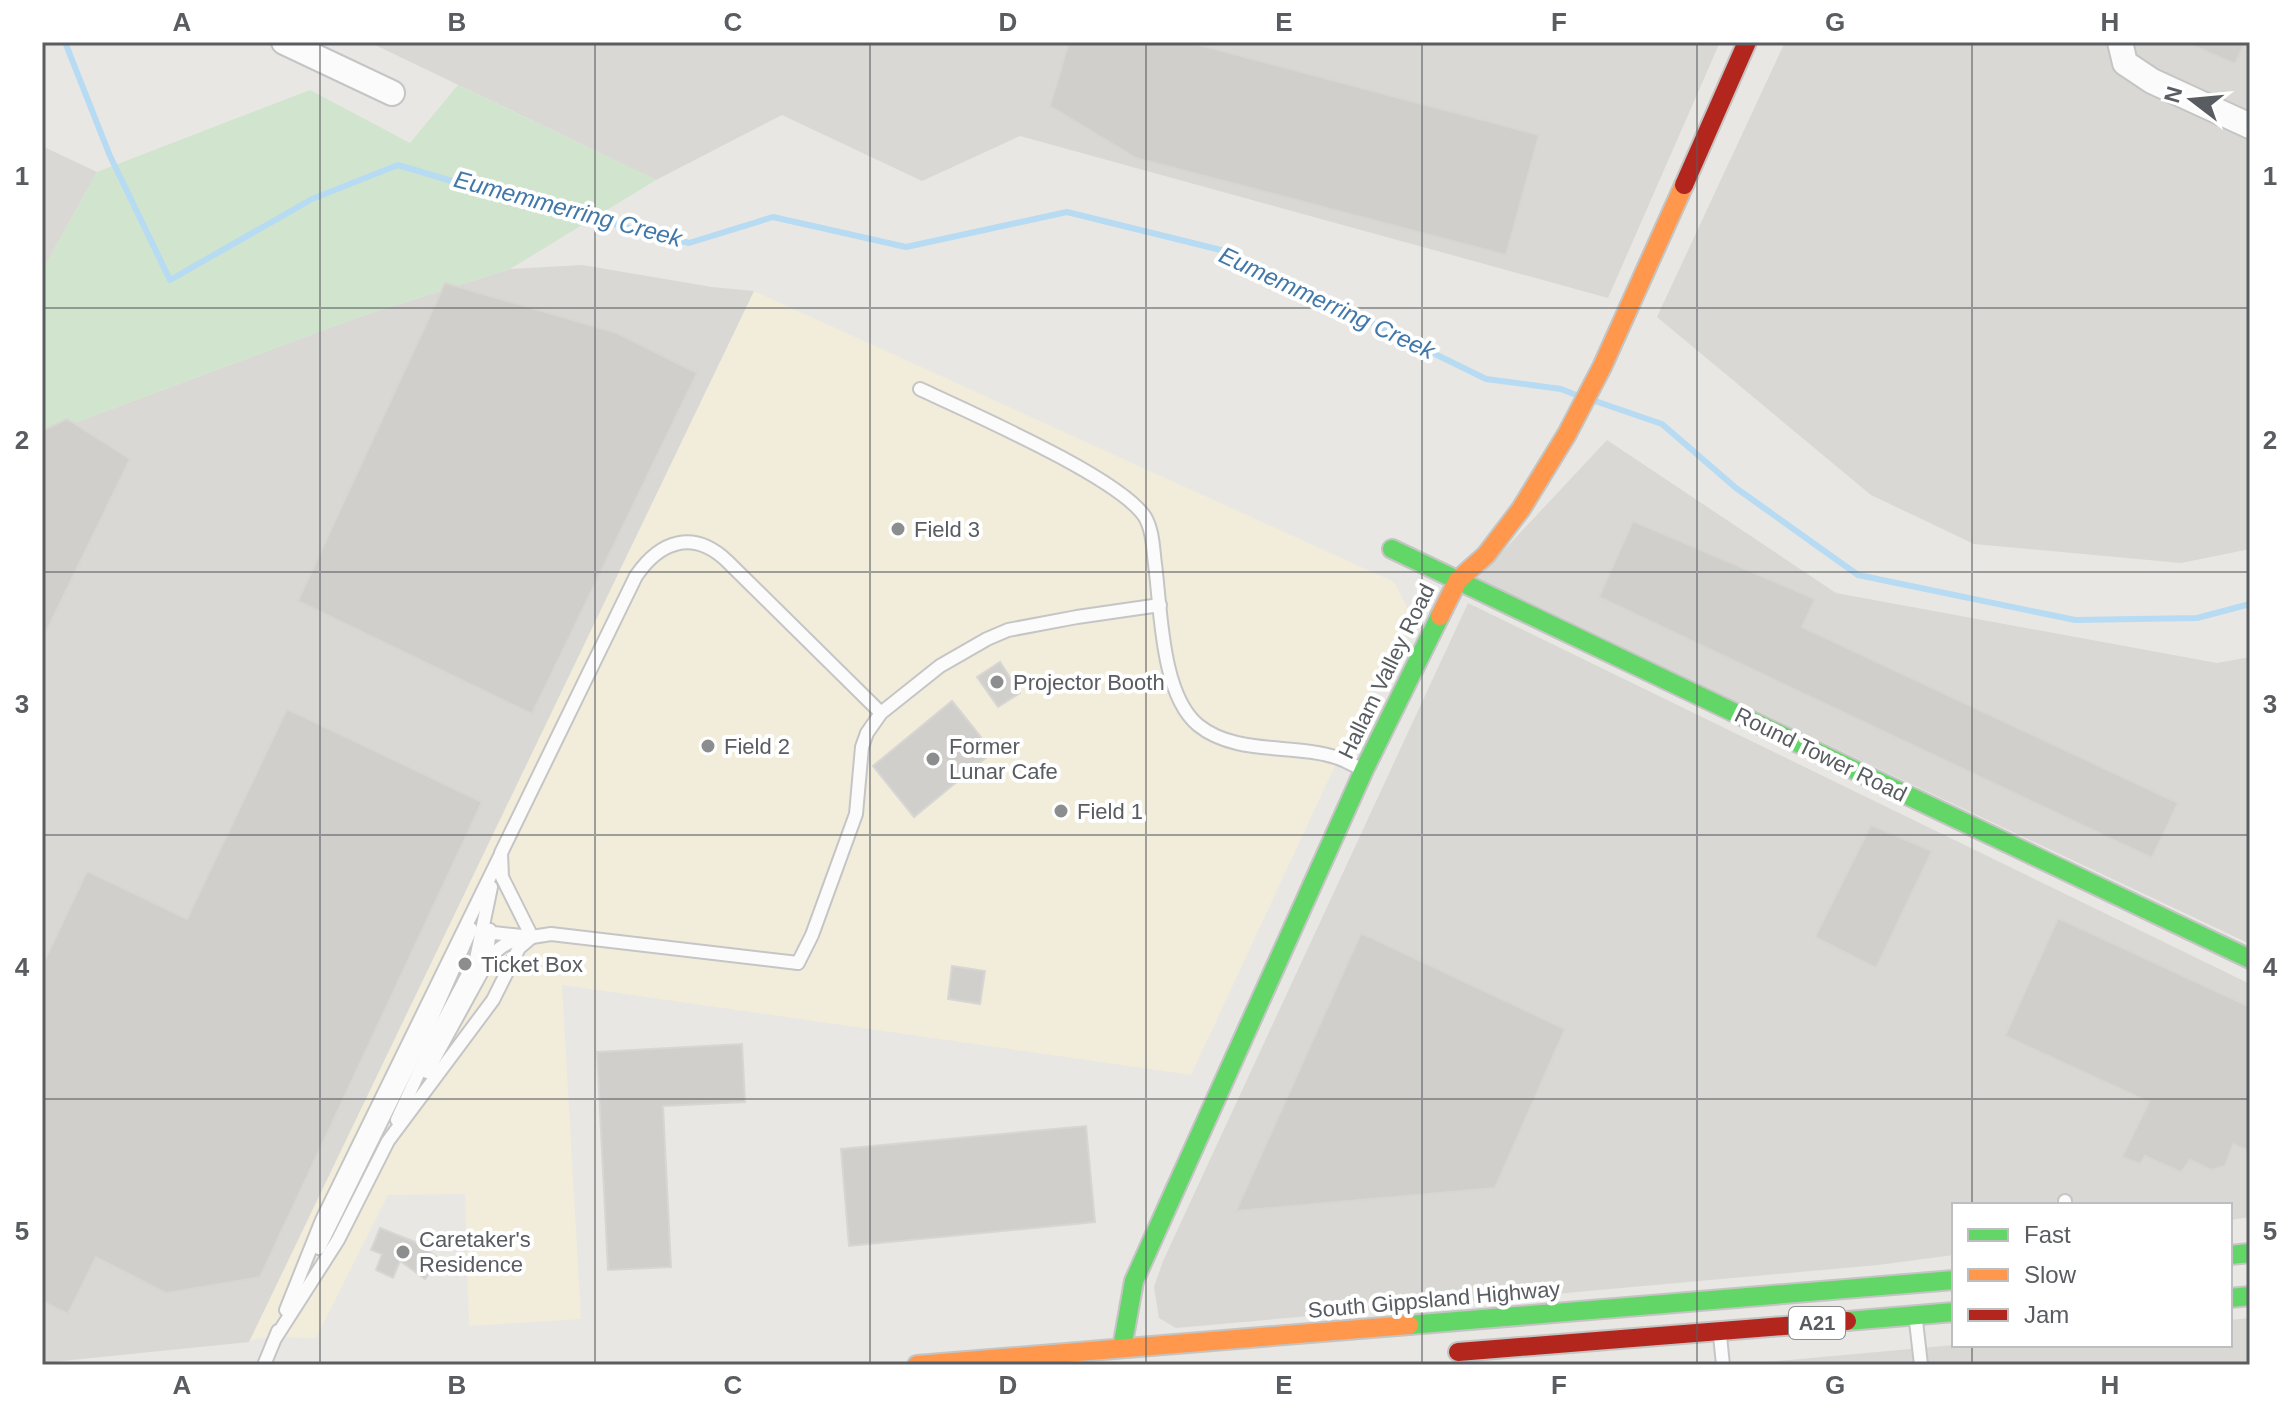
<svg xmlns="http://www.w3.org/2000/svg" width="2292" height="1407" font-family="Arial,sans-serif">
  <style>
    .commercial { fill: #f2ecdb }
    .industrial { fill: #d9d8d4 }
    .green { fill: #d1e4ce }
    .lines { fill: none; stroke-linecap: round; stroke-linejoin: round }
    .stream { stroke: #b6dbf2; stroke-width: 6 }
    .building { fill: #d0cfcc; stroke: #d8d6d2; stroke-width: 2 }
    .lane-casing { stroke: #c5c5c5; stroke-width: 16 }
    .street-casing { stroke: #c5c5c5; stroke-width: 28 }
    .fast-casing { stroke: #c4c4c3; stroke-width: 22 }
    .slow-casing { stroke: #c4c4c3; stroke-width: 22 }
    .jam-casing { stroke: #c4c4c3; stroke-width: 22 }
    .lane { stroke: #fcfbfb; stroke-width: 12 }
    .street { stroke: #fcfbfb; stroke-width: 24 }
    .fast { stroke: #63d668; stroke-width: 18 }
    .slow { stroke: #ff974d; stroke-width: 18 }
    .jam { stroke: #b3261e; stroke-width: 18 }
    .grid { fill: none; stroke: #595c60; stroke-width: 2; stroke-opacity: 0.55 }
    .poi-dot { fill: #8b8d8e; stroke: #fff; stroke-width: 3 }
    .labels { text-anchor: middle; stroke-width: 8; stroke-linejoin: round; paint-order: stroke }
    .shield { fill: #fff; stroke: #8b8d90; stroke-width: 2 }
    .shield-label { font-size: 20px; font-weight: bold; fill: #595c60 }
    .poi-label { font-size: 22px; fill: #595c60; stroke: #fff; text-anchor: start }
    .street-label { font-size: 22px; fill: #595c60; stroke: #fff }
    .water-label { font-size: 24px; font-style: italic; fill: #4178a9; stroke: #fff }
    .neatline { fill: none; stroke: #595c60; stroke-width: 3 }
    .grid-label { font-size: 26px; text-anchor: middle; font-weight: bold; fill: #595c60 }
  </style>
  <rect width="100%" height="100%" fill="#e8e7e3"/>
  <!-- commercial -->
  <polygon class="commercial" points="754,291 1394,582 1408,609 1191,1075 562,985 581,1319 469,1326 465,1194 388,1195 316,1338 276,1337 254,1339 249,1342"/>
  <!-- industrial -->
  <g class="industrial">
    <polygon points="369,42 1720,42 1608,298 1020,136 922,181 782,115 656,180"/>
    <polygon points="1785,42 2250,42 2250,549 2181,563 1974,544 1871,495 1657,317"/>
    <polygon points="42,146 97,172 42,271"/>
    <polygon points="582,265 712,287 754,291 249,1342 42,1363 42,435 359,317 510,269"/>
    <polygon points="1607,440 1836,593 2217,663 2250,657 2250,944 1477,579"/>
    <polygon points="1468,603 2250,984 2250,1217 2230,1220 2230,1205 1954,1205 1954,1255 1878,1265 1176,1328 1159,1318 1154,1287 1163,1261"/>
    <polygon points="2250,1318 2250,1365 1733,1365 1954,1345 2230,1345 2230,1320"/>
  </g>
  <!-- green -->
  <polygon class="green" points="458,85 656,180 510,269 359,317 42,435 42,271 97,172 310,90 410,143"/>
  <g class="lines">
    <!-- stream -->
    <g class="stream">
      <polyline points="65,42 110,156 170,280 312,199 398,165 492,193 689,243 773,217 906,247 1067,212 1225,251 1486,379 1561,389 1576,395"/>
      <polyline points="1595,401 1662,424 1736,488 1858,575 2075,620 2197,618 2250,604"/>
    </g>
  </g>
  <!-- building -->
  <g class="building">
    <polygon points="1069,42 1188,42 1539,135 1506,255 1136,158 1050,106"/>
    <polygon points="2185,42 2245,42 2235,64"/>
    <polygon points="445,283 617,333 697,373 532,714 298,601"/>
    <polygon points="67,419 130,459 42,640 42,431"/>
    <polygon points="1633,521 1815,599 1802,627 2178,803 2152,858 1599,597"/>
    <polygon points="1000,662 1020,693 998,707 977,677"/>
    <polygon points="952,701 993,752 914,817 873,766"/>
    <polygon points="287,709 482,802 260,1277 166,1293 96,1257 68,1314 42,1301 42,966 87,871 187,919"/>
    <polygon points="1871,825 1932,851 1876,968 1815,937"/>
    <polygon points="2058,918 2250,1007 2250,1151 2233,1144 2225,1166 2212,1170 2190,1160 2181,1172 2145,1156 2140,1164 2122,1157 2149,1102 2005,1036"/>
    <polygon points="1361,933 1565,1029 1495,1188 1236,1211"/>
    <polygon points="952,966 985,971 980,1004 948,999"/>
    <polygon points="742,1044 745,1102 663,1106 671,1267 608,1270 597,1052"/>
    <polygon points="1086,1126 1095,1222 849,1246 841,1149"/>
    <polygon points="380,1228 415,1242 440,1259 425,1279 400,1261 393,1278 376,1270 382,1254 371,1250"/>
  </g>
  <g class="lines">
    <!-- lane casing -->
    <g class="lane-casing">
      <g id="lane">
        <path d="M 920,389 C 968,412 1119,477 1145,517 C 1153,531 1153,549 1155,564 C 1161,610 1161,694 1198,725 C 1236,756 1294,743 1338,758 C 1346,761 1353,765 1360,768"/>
        <polyline points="484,932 532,937"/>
        <path d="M 532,937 L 502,877 L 501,853 L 636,576 C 660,541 693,529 727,561 L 881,713"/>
        <path d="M 488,961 C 497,948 509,940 525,938"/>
        <polyline points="427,1072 485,966 490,930"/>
        <polyline points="397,1120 435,1037 476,959 491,887"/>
        <polyline points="2065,1205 2065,1201"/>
        <polyline points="319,1248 426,1031 471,929"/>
        <polyline points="286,1310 322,1220 500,856"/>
        <polyline points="1916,1321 1921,1365"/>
        <polyline points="1720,1336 1723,1365"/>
        <polyline points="276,1337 338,1240 388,1141 493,1000 519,948 532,937 551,934 798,963 812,935 856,814 862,747 867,733 881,713 940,666 987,639 1008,630 1077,617 1160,605"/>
        <polyline points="264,1365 278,1331"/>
      </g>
    </g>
    <!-- street casing -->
    <g class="street-casing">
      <g id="street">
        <polyline points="284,42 392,93"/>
        <polyline points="2120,42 2125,63 2152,81 2250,126"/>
      </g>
    </g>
    <!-- fast casing -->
    <g class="fast-casing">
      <g id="fast">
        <polyline points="1392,549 2250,959"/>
        <polyline points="2230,1255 2250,1253"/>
        <polyline points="2230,1298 2250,1296"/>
        <polyline points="1847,1321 1954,1312"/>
        <polyline points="1409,1325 1954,1280"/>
        <polyline points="1122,1348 1134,1281 1364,770 1440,616"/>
      </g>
    </g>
    <!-- slow casing -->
    <g class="slow-casing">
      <g id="slow">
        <polyline points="1440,616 1458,580 1486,555 1521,509 1567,434 1602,367 1684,185"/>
        <polyline points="917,1365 1409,1325"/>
      </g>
    </g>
    <!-- jam casing -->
    <g class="jam-casing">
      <g id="jam">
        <polyline points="1684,185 1747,42"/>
        <polyline points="1458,1352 1847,1321"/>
      </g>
    </g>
    <!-- lane -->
    <use href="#lane" class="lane"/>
    <!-- street -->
    <use href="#street" class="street"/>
    <!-- fast -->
    <use href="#fast" class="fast"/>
    <!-- slow -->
    <use href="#slow" class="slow"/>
    <!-- jam -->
    <use href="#jam" class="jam"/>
  </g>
  <!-- grid -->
  <path class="grid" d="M 320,42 L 320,1365M 595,42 L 595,1365M 870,42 L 870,1365M 1146,42 L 1146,1365M 1422,42 L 1422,1365M 1697,42 L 1697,1365M 1972,42 L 1972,1205M 42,308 L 2250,308M 42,572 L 2250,572M 42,835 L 2250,835M 42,1099 L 2250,1099M 1972,1345 L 1972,1365"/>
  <!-- markers -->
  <g class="poi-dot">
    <circle cx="898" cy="529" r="8"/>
    <circle cx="997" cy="682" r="8"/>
    <circle cx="708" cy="746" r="8"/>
    <circle cx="933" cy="759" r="8"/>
    <circle cx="1061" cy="811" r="8"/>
    <circle cx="465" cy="964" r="8"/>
    <circle cx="403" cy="1252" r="8"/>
  </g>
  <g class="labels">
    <!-- shield labels -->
    <rect class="shield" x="1789" y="1307" width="56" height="32" rx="6"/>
    <g class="shield-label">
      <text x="1817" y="1330">A21</text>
    </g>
    <!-- poi labels -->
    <g class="poi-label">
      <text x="914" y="537">Field 3</text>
      <text x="1013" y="690">Projector Booth</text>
      <text x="724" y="754">Field 2</text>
      <text x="949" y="754">Former<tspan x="949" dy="25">Lunar Cafe</tspan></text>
      <text x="1077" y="819">Field 1</text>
      <text x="481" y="972">Ticket Box</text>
      <text x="419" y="1247">Caretaker's<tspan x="419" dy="25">Residence</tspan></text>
    </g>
    <!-- street labels -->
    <g class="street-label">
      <text transform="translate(1386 671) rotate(-64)" y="8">Hallam Valley Road</text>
      <text transform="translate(1821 754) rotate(26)" y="8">Round Tower Road</text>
      <text transform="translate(1434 1299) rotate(-5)" y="8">South Gippsland Highway</text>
    </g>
    <!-- water labels -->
    <g class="water-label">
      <text transform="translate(568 209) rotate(15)" y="8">Eumemmerring Creek</text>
      <text transform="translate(1327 303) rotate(25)" y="8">Eumemmerring Creek</text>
    </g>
  </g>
  <!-- border -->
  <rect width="2292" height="1407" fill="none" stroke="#ffffff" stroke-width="88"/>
  <!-- legend -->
  <rect x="1952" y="1203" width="280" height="144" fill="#ffffff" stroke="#bdbebf" stroke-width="2"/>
  <rect x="1968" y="1229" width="40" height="12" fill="#63d668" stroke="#bdbebf" stroke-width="2"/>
  <text x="2024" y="1243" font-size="24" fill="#595c60">Fast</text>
  <rect x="1968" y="1269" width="40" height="12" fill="#ff974d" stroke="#bdbebf" stroke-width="2"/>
  <text x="2024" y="1283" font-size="24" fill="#595c60">Slow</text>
  <rect x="1968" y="1309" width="40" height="12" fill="#b3261e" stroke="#bdbebf" stroke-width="2"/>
  <text x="2024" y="1323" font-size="24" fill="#595c60">Jam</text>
  <!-- north arrow -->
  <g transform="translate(2192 100) rotate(286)" stroke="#ffffff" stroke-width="6" paint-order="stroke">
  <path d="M0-6L14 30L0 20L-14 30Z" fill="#595c60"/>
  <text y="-12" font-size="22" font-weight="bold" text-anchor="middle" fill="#595c60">N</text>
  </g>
  <rect x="44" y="44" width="2204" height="1319" class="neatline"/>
  <g class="grid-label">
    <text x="182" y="31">A</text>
    <text x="457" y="31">B</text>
    <text x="733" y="31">C</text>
    <text x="1008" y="31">D</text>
    <text x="1284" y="31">E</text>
    <text x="1559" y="31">F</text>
    <text x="1835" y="31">G</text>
    <text x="2110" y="31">H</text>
    <text x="22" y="185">1</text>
    <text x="2270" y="185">1</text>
    <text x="22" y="449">2</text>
    <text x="2270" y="449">2</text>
    <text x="22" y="713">3</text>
    <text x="2270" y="713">3</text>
    <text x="22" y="976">4</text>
    <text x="2270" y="976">4</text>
    <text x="22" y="1240">5</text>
    <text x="2270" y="1240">5</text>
    <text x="182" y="1394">A</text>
    <text x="457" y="1394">B</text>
    <text x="733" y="1394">C</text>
    <text x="1008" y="1394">D</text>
    <text x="1284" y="1394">E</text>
    <text x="1559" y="1394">F</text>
    <text x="1835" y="1394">G</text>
    <text x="2110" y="1394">H</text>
  </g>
</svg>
